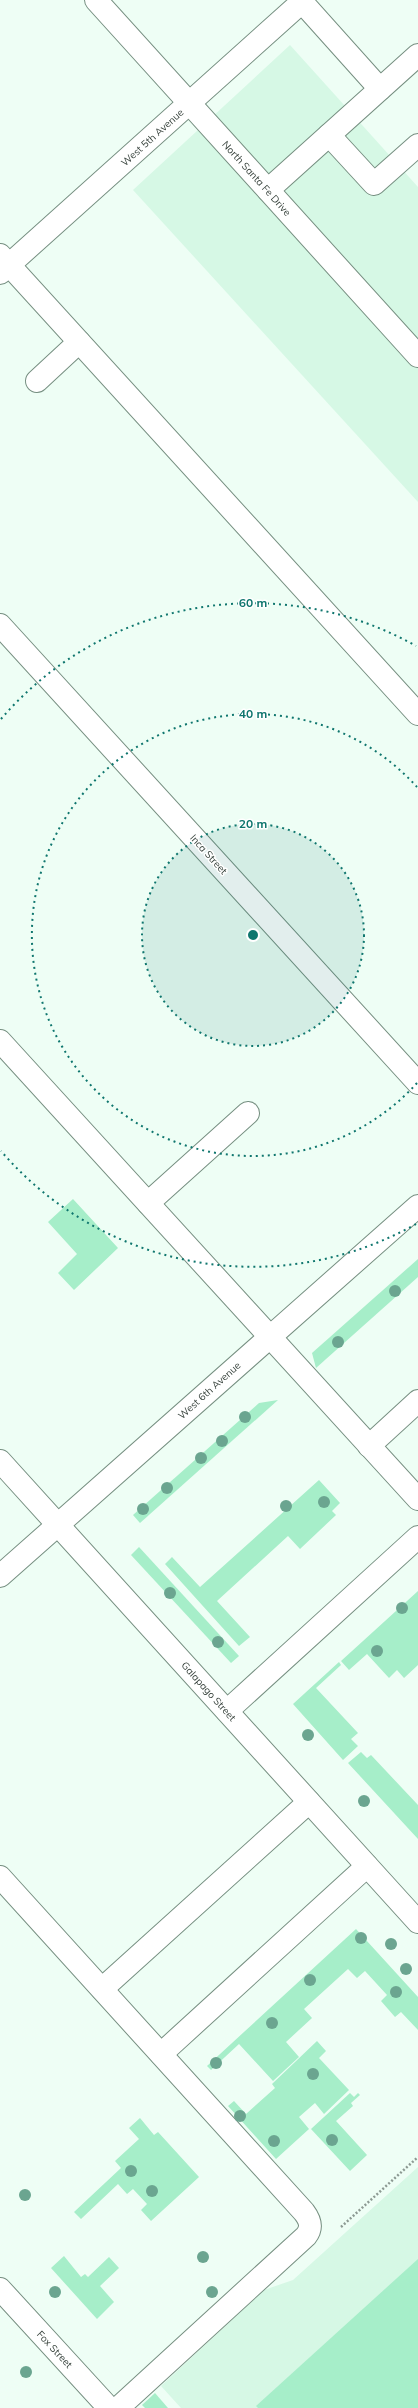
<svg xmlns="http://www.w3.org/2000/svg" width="418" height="2408" font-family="Mulish,sans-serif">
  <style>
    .built { fill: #d6f8e5 }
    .green { fill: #a6eec9 }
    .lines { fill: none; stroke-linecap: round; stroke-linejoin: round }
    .lane-casing { stroke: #768f81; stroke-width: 24 }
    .street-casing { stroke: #768f81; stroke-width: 24 }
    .secondary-casing { stroke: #768f81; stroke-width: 24 }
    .primary-casing { stroke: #768f81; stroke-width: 24 }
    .path { stroke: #8d9a93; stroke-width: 2.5; stroke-dasharray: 2 2; stroke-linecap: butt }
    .lane { stroke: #fff; stroke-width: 22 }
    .street { stroke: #fff; stroke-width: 22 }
    .secondary { stroke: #fff; stroke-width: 22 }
    .primary { stroke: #fff; stroke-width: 22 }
    .tree { fill: #6ba590 }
    .ring { fill: none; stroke: #0f766e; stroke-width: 2; stroke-dasharray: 2 4 }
    .labels { text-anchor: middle; stroke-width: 3; stroke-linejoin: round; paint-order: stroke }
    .street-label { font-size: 10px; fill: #35403a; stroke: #fff }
    .centre { fill: #0f766e; stroke: #fff; stroke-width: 2 }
    .ring-label { font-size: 12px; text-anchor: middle; font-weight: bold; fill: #0f766e; stroke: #fff; stroke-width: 3; stroke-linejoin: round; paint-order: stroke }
  </style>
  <rect width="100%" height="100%" fill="#eefef5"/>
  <!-- built -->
  <g class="built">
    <polygon points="290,45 418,187 418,502 133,190"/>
    <polygon points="418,2167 418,2408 181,2408 161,2386 264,2290 293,2280"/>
  </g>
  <!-- green -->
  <g class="green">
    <polygon points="73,1199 118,1248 74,1290 58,1273 77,1254 48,1222"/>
    <polygon points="418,1259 418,1277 316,1368 312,1353"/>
    <polygon points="278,1400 140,1523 133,1515 259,1403"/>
    <polygon points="319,1480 340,1503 332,1511 336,1515 300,1549 288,1536 217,1601 250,1637 239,1646 165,1564 172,1557 200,1587"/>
    <polygon points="139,1547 239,1656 231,1663 131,1555"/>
    <polygon points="418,1591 418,1665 404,1678 397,1670 389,1678 367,1654 349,1670 341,1661"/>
    <polygon points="339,1662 341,1665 316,1688 358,1733 351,1739 358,1746 343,1760 293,1704"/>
    <polygon points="361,1752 367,1758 371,1755 418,1805 418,1839 348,1763"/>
    <polygon points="356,1929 418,1997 418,2030 401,2012 395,2017 381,2001 387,1995 365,1971 357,1978 348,1969 304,2009 312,2018 286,2042 299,2057 273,2081 239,2044 211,2070 207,2066"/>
    <polygon points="317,2041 326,2051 319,2058 349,2090 324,2114 315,2103 299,2117 309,2129 276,2159 228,2106 234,2101 246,2114 275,2088 272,2084"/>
    <polygon points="350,2093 354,2097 358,2093 360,2095 351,2103 353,2106 336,2121 367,2155 350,2171 311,2129"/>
    <polygon points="140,2118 154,2135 158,2132 199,2177 151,2221 141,2210 147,2204 133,2189 127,2194 118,2184 81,2219 74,2212 121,2168 115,2161 139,2139 129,2128"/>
    <polygon points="64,2256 81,2277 85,2274 88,2277 109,2257 119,2268 100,2286 114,2302 97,2319 51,2268"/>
    <polygon points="418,2259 418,2408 258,2408 256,2406"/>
    <polygon points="155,2393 168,2408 145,2408 142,2405"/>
  </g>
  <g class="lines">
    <!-- lane casing -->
    <g class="lane-casing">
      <g id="lane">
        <polyline points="302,2 380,89"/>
        <polyline points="329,135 374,184 418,145"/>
        <polyline points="268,190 418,55"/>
        <polyline points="0,255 418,714"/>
        <polyline points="37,381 79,342"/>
        <polyline points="0,1041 418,1499"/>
        <polyline points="148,1203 248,1113"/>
        <polyline points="369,1446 418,1401"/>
        <polyline points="227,1711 418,1537"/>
        <path d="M 0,1877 L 304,2212 C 310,2220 313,2227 306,2236 L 118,2408"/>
        <polyline points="102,1989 309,1802"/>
        <polyline points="161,2054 367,1866"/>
      </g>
    </g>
    <!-- street casing -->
    <g class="street-casing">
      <g id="street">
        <polyline points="0,273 304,0"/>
        <polyline points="0,625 418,1083"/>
        <polyline points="0,2289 109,2408"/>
      </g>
    </g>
    <!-- secondary casing -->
    <g class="secondary-casing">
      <g id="secondary">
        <polyline points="96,0 418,356"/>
        <polyline points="0,1461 418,1922"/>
      </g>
    </g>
    <!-- primary casing -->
    <g class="primary-casing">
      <polyline id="primary" points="0,1576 418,1206"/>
    </g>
    <!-- path -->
    <polyline class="path" points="341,2227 418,2157"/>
    <!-- lane -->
    <use href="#lane" class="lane"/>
    <!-- street -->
    <use href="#street" class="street"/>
    <!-- secondary -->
    <use href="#secondary" class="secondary"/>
    <!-- primary -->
    <use href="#primary" class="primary"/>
  </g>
  <!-- trees -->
  <g class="tree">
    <circle cx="395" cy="1291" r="6"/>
    <circle cx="338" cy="1342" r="6"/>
    <circle cx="245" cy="1417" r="6"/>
    <circle cx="222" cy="1441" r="6"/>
    <circle cx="201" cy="1458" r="6"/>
    <circle cx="167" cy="1488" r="6"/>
    <circle cx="324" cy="1502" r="6"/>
    <circle cx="286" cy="1506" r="6"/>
    <circle cx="143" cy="1509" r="6"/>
    <circle cx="170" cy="1593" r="6"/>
    <circle cx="402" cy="1608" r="6"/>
    <circle cx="218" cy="1642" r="6"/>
    <circle cx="377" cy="1651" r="6"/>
    <circle cx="308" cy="1735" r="6"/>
    <circle cx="364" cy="1801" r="6"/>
    <circle cx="361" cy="1938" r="6"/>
    <circle cx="391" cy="1944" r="6"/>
    <circle cx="406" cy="1969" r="6"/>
    <circle cx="310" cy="1980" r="6"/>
    <circle cx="396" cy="1992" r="6"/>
    <circle cx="272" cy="2023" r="6"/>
    <circle cx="216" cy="2063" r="6"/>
    <circle cx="313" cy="2074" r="6"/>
    <circle cx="240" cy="2116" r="6"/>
    <circle cx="332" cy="2140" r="6"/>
    <circle cx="274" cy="2141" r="6"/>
    <circle cx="131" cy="2171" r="6"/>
    <circle cx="152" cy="2191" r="6"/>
    <circle cx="25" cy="2195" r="6"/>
    <circle cx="203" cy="2257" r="6"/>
    <circle cx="55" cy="2292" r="6"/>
    <circle cx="212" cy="2292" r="6"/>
    <circle cx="26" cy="2372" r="6"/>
  </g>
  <!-- distance rings -->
  <circle cx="253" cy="935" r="111" fill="#0f766e" fill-opacity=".12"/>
  <g class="ring">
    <circle cx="253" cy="935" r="111"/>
    <path d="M417 1083A221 221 0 1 1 417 787"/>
    <path d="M416 1224A332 332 0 0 1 1 1151M1 719A332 332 0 0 1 416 646"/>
  </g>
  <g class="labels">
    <!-- street labels -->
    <g class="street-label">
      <text transform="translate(152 137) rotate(-42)" y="4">West 5th Avenue</text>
      <text transform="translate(257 178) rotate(48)" y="4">North Santa Fe Drive</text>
      <text transform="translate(209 854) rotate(48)" y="4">Inca Street</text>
      <text transform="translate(209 1390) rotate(-42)" y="4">West 6th Avenue</text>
      <text transform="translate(209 1691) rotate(48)" y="4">Galapago Street</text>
      <text transform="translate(55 2349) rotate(47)" y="4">Fox Street</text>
    </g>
  </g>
  <circle cx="253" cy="935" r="6" class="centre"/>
  <g class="ring-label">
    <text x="253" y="607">60 m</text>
    <text x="253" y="718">40 m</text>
    <text x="253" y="828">20 m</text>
  </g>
</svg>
